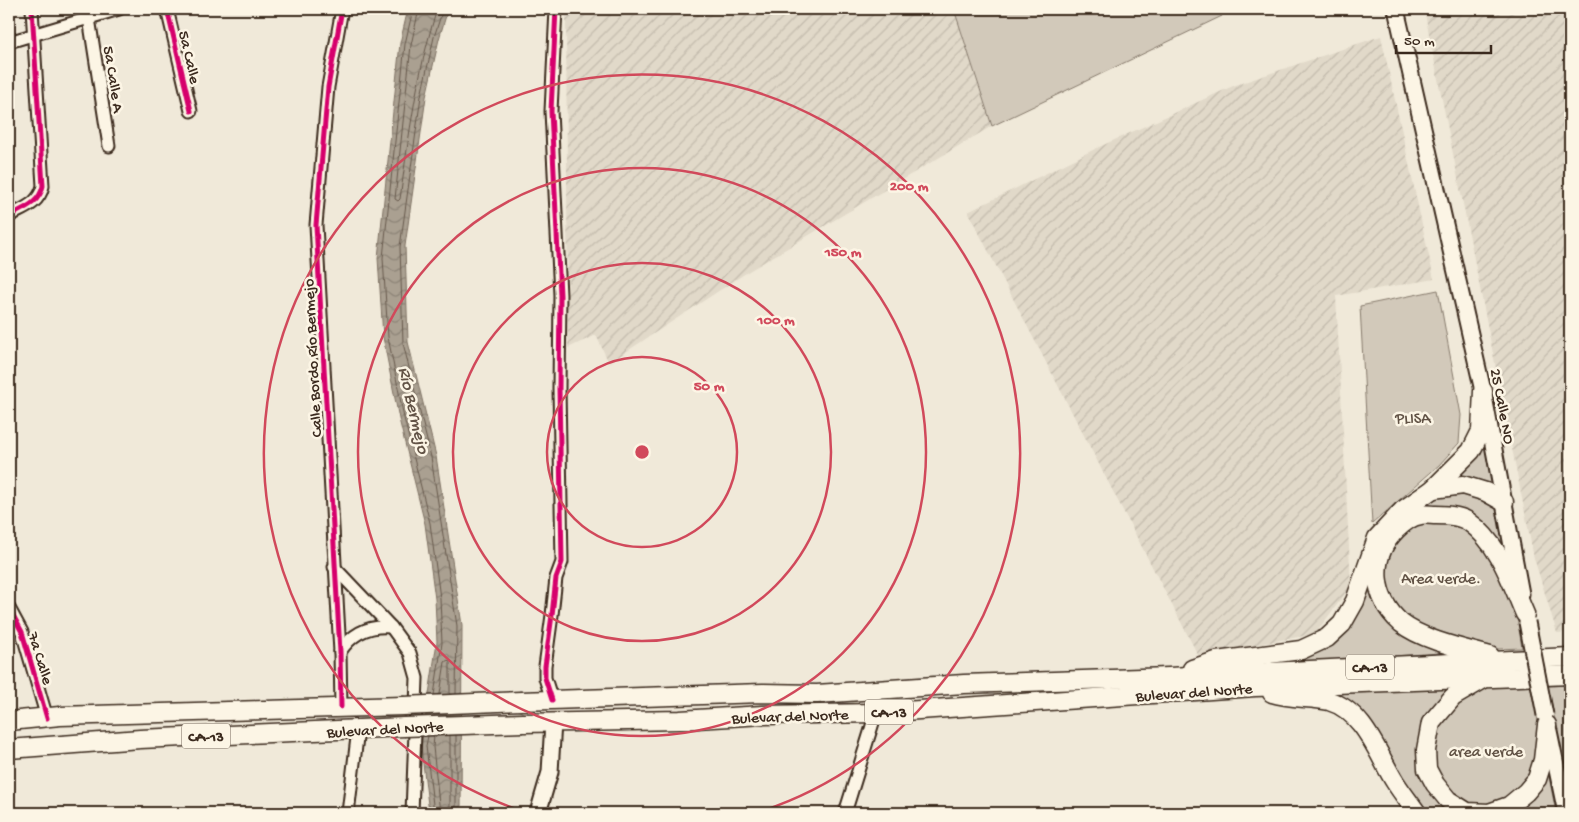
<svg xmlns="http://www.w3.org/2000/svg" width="1579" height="822" font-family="'Gochi Hand',sans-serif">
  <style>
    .industrial { fill: url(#industrial-furrows) }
    .green { fill: #d2c9ba; stroke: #867a6c }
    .water { fill: url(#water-waves); stroke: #7e7163 }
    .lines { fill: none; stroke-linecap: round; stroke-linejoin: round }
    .shore { stroke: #67594c; stroke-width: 1 }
    .minor-casing { stroke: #3b2a1e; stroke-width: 15 }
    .secondary-casing { stroke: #3b2a1e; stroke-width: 19 }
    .trunk-casing { stroke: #3b2a1e; stroke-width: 21 }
    .minor { stroke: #fcf5e5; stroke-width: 11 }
    .secondary { stroke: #fcf5e5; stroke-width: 15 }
    .trunk { stroke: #fcf5e5; stroke-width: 18 }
    .secondary-bridge-casing { stroke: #3b2a1e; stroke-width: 19; stroke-linecap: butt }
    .trunk-bridge-casing { stroke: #3b2a1e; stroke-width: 21; stroke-linecap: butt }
    .secondary-bridge { stroke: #fcf5e5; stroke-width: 15 }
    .trunk-bridge { stroke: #fcf5e5; stroke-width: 18 }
    .cycleway-casing { stroke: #fcf5e5; stroke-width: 8 }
    .cycleway { stroke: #d6006c; stroke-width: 5 }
    .ring { fill: none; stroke: #d1495b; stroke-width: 2.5 }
    .labels { text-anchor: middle; stroke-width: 5; stroke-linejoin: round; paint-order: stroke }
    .shield { fill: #fcf5e5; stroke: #75675a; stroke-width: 1 }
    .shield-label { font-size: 15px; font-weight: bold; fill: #3b2a1e }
    .street-label { font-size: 16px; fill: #3b2a1e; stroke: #fcf5e5 }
    .park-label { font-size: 16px; fill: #615245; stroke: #fcf5e5 }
    .water-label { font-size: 18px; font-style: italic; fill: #625346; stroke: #fcf5e5 }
    .centre { fill: #d1495b; stroke: #fcf5e5; stroke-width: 2.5 }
    .ring-label { font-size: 15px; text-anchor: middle; font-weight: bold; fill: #d1495b; stroke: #fcf5e5; stroke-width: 5; stroke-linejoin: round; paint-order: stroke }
  </style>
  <defs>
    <pattern id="industrial-furrows" width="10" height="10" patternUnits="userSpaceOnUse" patternTransform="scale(1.25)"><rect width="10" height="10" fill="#e1d9c9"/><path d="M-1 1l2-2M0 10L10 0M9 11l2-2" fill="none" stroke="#c2baac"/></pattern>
    <pattern id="water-waves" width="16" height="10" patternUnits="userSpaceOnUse" patternTransform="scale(1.25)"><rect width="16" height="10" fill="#aaa091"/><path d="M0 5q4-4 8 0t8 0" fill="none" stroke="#8c8376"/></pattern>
  </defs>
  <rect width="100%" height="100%" fill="#f0e9d9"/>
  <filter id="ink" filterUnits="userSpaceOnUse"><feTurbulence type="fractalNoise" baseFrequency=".02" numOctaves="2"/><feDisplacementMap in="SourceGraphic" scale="10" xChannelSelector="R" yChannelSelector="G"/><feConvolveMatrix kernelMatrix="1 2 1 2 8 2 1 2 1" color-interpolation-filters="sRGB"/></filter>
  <g filter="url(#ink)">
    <!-- industrial -->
    <g class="industrial">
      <polygon points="566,9 954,9 992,126 749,271 609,363 596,335 568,348"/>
      <polygon points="1424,9 1570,9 1570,632 1557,633 1534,558"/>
      <polygon points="1381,36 1434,279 1336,296 1351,586 1315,634 1198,655 968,212 1099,147 1233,86"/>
    </g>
    <!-- green -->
    <g class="green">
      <polygon points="954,9 1220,9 1222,16 992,126"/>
      <polygon points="1438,290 1461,415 1459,443 1439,465 1372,524 1360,306"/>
      <polygon points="1484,437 1494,490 1447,482"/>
      <polygon points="1462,490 1497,504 1507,561 1491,535 1408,513 1436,494"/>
      <polygon points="1427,520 1464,525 1484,544 1515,605 1522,648 1496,649 1449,638 1405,619 1383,583 1383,561 1405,530"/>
      <polygon points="1369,569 1385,615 1458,652 1229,666 1332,641"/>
      <polygon points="1570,685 1570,793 1548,686"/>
      <polygon points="1531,686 1541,737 1531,777 1519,790 1490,807 1469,807 1452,795 1441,781 1432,759 1437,726 1453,706 1482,687"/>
      <polygon points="1457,688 1421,746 1459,813 1427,813 1419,807 1374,731 1301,694"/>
      <polygon points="1547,766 1556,813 1503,813"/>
    </g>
    <!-- water -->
    <polygon class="water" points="408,9 448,9 439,39 426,97 405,246 408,342 436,456 462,625 461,813 429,813 421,746 437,642 435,599 425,524 399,419 383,337 378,258 400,43"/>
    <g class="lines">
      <!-- shore -->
      <g class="shore">
        <polyline points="413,9 405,44 383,258 388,337 404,418 430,523 440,598 442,643 434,695"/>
        <path d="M 419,9 L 411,45 L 395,199 L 398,201 L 400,199 C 409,135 417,71 437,9"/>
        <polyline points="443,9 434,37 421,96 400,247 403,343 431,457 457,626 456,694"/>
        <polyline points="440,694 445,662 448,660 450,662 450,694"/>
        <polyline points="428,736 426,746 434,813"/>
        <polyline points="434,736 433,747 440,813"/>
        <polyline points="450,813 450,735"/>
        <polyline points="456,813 456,735"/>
      </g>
      <!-- minor casing -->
      <g class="minor-casing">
        <g id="minor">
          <polyline points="167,9 191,111"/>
          <polyline points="89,18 109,146"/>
          <polyline points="9,42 119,9"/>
          <path d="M 9,216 C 24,208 39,204 43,186 L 32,9"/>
          <polyline points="334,567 391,627 410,653 417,678 412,813"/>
          <polyline points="9,608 22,632 47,718"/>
          <path d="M 340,652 C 352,633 369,625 391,627"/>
          <polyline points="552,700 545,678 545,666 552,615 556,578 562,562 559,388 560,295 551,111 556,9"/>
          <polyline points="341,707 340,652 316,225 328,87 342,9"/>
          <polyline points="348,813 358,729"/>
          <polyline points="845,813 876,713"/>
        </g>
      </g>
      <!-- secondary casing -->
      <g class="secondary-casing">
        <g id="secondary">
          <polyline points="1396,9 1483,391 1521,594"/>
          <polyline points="1549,731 1566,813"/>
          <polyline points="538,813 550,772 553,722"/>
        </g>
      </g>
      <!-- trunk casing -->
      <g class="trunk-casing">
        <g id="trunk">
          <polyline points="1433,489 1463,485 1486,492 1504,502"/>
          <path d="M 1490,656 C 1464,649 1422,640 1401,623 C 1373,598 1368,558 1396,530 C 1403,523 1411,516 1421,515 C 1426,514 1431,515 1436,515 C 1446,515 1461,516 1469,522 C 1499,543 1511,582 1525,614"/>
          <polyline points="1192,669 1216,661 1301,650 1327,638 1342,624 1355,601 1377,538 1403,510 1433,489 1471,451 1481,431 1483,391"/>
          <polyline points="1482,680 1453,697 1431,723 1426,750 1427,769 1435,784 1448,800 1467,812 1489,813 1509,806 1526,792 1537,779 1543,760 1547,725"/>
          <path d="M 1272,693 C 1291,699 1310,697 1329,701 C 1364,711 1378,755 1395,782 C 1402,793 1410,803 1417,813"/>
          <polyline points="521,701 763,693 817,694 964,684 1169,677 1570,657"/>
          <polyline points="9,721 60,716 403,706"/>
          <polyline points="523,723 680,720 763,715 876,713 1255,687 1570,675"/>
          <polyline points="9,749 140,739 404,727"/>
        </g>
      </g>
      <!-- minor -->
      <use href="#minor" class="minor"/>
      <!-- secondary -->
      <use href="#secondary" class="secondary"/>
      <!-- trunk -->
      <use href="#trunk" class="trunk"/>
      <!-- secondary-bridge casing -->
      <g class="secondary-bridge-casing">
        <polyline id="secondary-bridge" points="1527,622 1545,715"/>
      </g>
      <!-- trunk-bridge casing -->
      <g class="trunk-bridge-casing">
        <g id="trunk-bridge">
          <polyline points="403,706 521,701"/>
          <polyline points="404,727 523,723"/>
        </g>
      </g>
      <!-- secondary-bridge -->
      <use href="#secondary-bridge" class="secondary-bridge"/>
      <!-- trunk-bridge -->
      <use href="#trunk-bridge" class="trunk-bridge"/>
      <!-- cycleway casing -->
      <g class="cycleway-casing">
        <g id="cycleway">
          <polyline points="167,9 191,111"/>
          <path d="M 9,216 C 24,208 39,204 43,186 L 32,9"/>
          <polyline points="9,608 22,632 47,718"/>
          <polyline points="552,700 545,678 545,666 552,615 556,578 562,562 559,388 560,295 551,111 556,9"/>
          <polyline points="341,707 340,652 316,225 328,87 342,9"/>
        </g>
      </g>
      <!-- cycleway -->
      <use href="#cycleway" class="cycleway"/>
    </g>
  </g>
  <!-- distance rings -->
  <g class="ring">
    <circle cx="642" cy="452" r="95"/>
    <circle cx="642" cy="452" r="189"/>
    <circle cx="642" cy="452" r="284"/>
    <path d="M528 813A378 378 0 1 1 756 813"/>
  </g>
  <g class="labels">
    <!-- shield labels -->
    <g class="shield">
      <rect x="1346" y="654.5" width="48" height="25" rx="4"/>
      <rect x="865" y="699.5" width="48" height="25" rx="4"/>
      <rect x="182" y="723.5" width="48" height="25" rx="4"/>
    </g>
    <g class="shield-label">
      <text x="1370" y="672">CA-13</text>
      <text x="889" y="717">CA-13</text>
      <text x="206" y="741">CA-13</text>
    </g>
    <!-- street labels -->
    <g class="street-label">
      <text transform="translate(191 57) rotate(77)" y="6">5a Calle</text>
      <text transform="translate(115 79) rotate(81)" y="6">5a Calle A</text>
      <text transform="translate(311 358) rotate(-93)" y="6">Calle Bordo Río Bermejo</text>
      <text transform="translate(1504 406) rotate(79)" y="6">25 Calle NO</text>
      <text transform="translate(42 658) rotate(73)" y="6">7a Calle</text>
      <text transform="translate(1194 691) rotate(-4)" y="6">Bulevar del Norte</text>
      <text transform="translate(790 715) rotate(-2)" y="6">Bulevar del Norte</text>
      <text transform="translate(385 728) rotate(-3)" y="6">Bulevar del Norte</text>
    </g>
    <!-- park labels -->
    <g class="park-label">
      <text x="1413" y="423">PLISA</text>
      <text x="1441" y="583">Area verde.</text>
      <text x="1486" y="756">area verde</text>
    </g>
    <!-- water labels -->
    <g class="water-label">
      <text transform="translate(415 410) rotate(77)" y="6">Río Bermejo</text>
    </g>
  </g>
  <circle cx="642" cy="452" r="8" class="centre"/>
  <g class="ring-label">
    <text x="909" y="190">200 m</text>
    <text x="843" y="256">150 m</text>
    <text x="776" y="324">100 m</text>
    <text x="709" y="390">50 m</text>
  </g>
  <!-- margin -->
  <rect width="1579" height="822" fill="none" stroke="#fcf5e5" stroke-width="30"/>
  <rect x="15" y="15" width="1549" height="792" fill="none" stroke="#3b2a1e" stroke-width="2" filter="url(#ink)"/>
  <!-- scale -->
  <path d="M1396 45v8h95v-8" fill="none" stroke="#3b2a1e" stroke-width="2.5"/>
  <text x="1404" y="45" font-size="15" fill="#3b2a1e" stroke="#fcf5e5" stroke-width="4" paint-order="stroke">50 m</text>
</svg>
